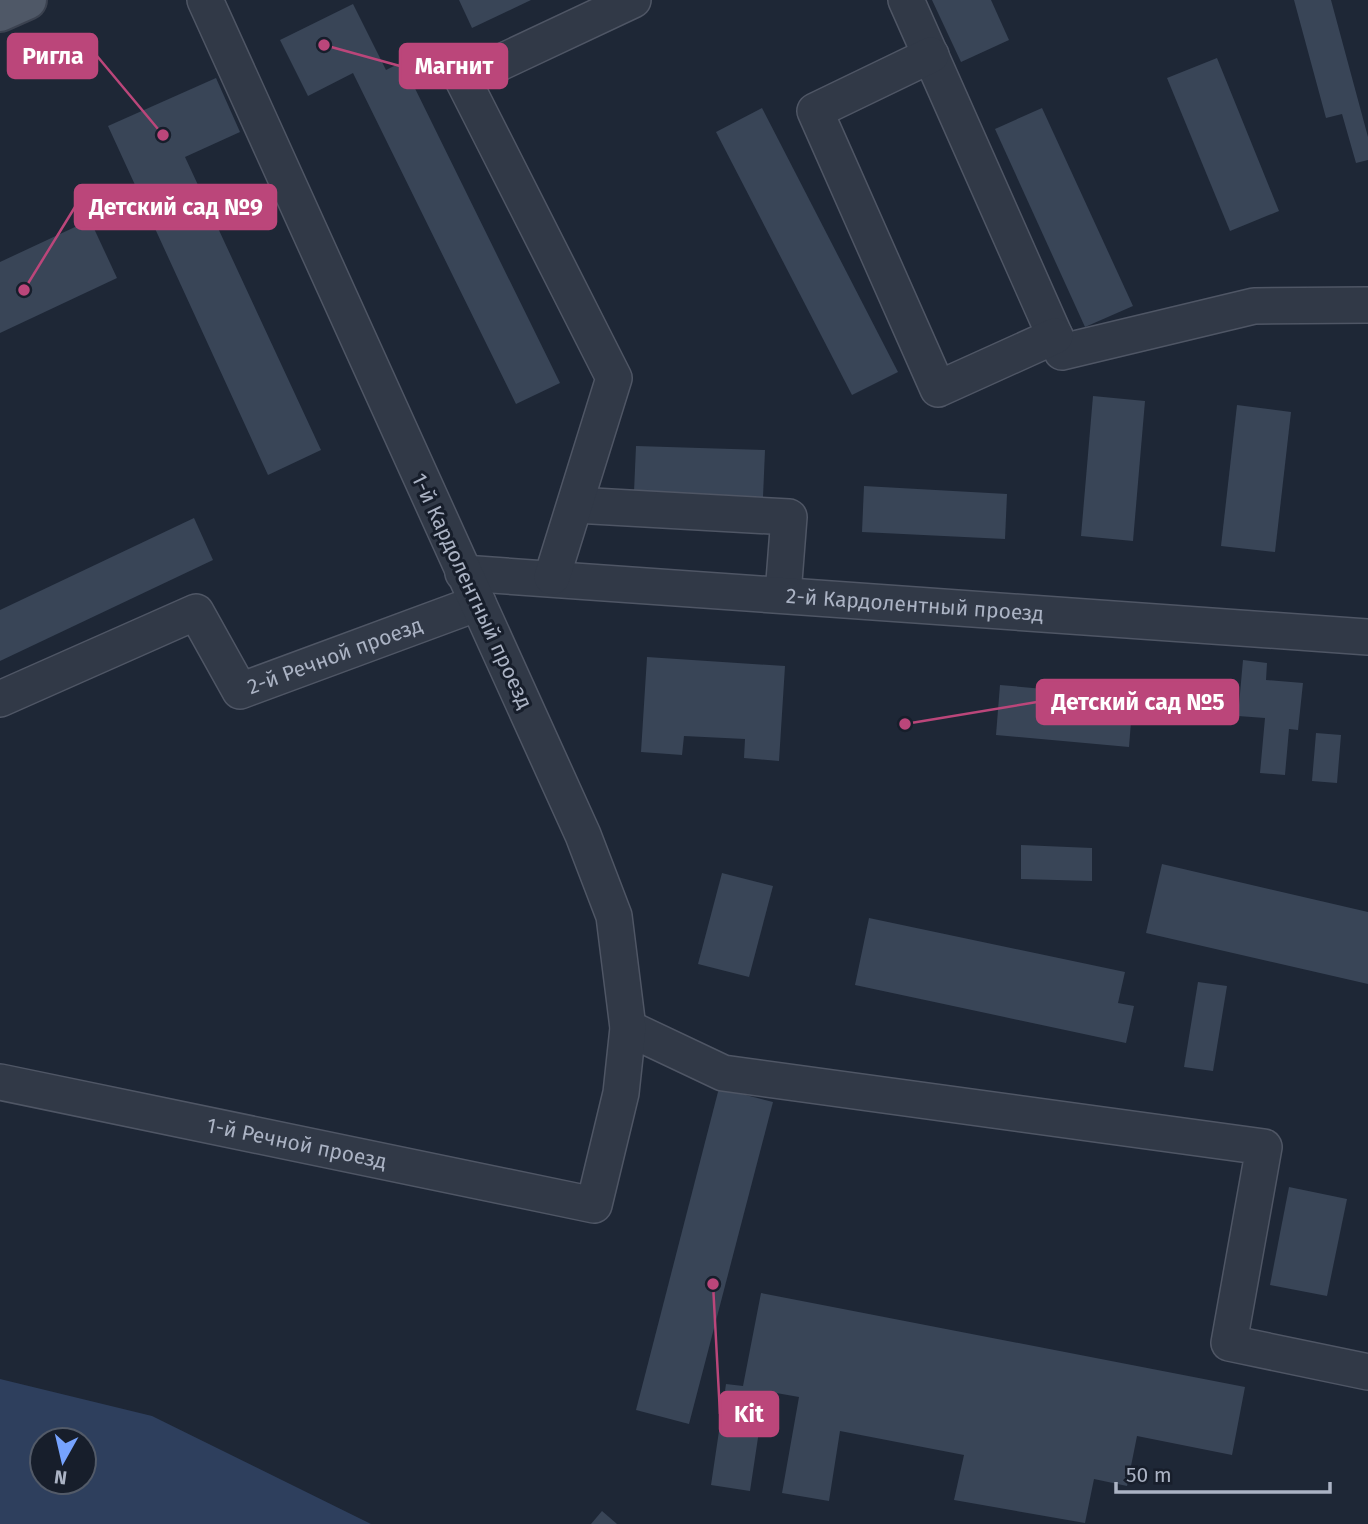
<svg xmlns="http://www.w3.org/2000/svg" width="1368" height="1524" font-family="'Fira Sans',sans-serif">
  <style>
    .water { fill: #2e3f5d; fill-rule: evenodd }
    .building { fill: #394557 }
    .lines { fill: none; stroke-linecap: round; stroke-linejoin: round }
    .minor-casing { stroke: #4f5665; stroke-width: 38 }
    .major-casing { stroke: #3b4250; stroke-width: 42 }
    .minor { stroke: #313947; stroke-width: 35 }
    .major { stroke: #4f5867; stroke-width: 38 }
    .labels { text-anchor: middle; stroke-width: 6; stroke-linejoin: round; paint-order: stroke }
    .street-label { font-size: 21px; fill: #abb3c4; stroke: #171e2b }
    .leader { fill: none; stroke: #bb467a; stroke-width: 2.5 }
    .callout-dot { fill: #bb467a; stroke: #171e2b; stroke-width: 2.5 }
    .callout { fill: #bb467a; stroke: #bb467a; stroke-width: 2.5 }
    .callout-label { font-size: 23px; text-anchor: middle; font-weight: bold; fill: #fff }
  </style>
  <rect width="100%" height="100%" fill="#1e2736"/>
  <!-- water -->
  <path class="water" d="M 0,1379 L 152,1416 L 371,1524 L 0,1524 ZM 42,1440 L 84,1440 L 84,1482 L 42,1482 Z"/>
  <!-- building -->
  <g class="building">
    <polygon points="459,0 531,0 472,28"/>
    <polygon points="932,0 991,0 1009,40 961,62"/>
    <polygon points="1294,0 1331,0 1368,137 1368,160 1356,163 1342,114 1326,118"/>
    <polygon points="353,4 386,70 402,62 560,383 516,404 353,73 308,96 280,40"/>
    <polygon points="1217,58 1279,211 1230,231 1167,78"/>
    <polygon points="216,78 240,132 185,157 321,450 268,475 108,126"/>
    <polygon points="762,108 898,372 852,395 716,132"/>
    <polygon points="1042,108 1133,306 1085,327 995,129"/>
    <polygon points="90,220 117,278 0,333 0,262"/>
    <polygon points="1093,396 1145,401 1133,541 1081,536"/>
    <polygon points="1237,405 1291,412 1275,552 1221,546"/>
    <polygon points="636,446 765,450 763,497 634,492"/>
    <polygon points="864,486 1007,494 1005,539 862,532"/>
    <polygon points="194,518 213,560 0,661 0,610"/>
    <polygon points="647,657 785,666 779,761 744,758 745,739 684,736 682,755 641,752"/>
    <polygon points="1243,660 1267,663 1266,680 1303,683 1298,730 1289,729 1285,775 1260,773 1265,718 1238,716"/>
    <polygon points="1000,685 1133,697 1129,747 996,735"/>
    <polygon points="1316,733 1341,735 1337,783 1312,781"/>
    <polygon points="1021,845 1092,848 1092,881 1021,879"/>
    <polygon points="1162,864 1368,912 1368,984 1146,933"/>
    <polygon points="722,873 773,886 749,977 698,964"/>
    <polygon points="869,918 1125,972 1118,1003 1134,1006 1126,1043 855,985"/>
    <polygon points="1198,982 1227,986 1213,1071 1184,1067"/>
    <polygon points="719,1088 773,1102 689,1424 636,1410"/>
    <polygon points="1289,1187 1347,1199 1327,1296 1270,1285"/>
    <polygon points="761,1293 1245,1387 1232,1455 1137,1436 1127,1486 1094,1479 1085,1523 954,1500 964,1455 840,1431 829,1501 782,1493 799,1397 765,1391 750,1491 711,1485 726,1384 743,1386"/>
    <polygon points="602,1511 617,1524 591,1524"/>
  </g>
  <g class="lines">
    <!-- minor casing -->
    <g class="minor-casing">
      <g id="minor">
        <polyline points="906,0 1062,352 1254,306 1368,305"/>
        <polyline points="931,55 815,111 938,389 1055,336"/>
        <polyline points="575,505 789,517 783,594"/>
        <path id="s1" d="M 463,573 L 1368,637"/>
        <polyline points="552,577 614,378 463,80 633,0"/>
        <path id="s2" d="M 0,699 L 196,612 L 240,691 L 478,603"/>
        <polyline points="628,1028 723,1073 1264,1147 1229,1343 1368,1372"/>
        <path id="s3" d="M 0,1082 L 594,1205 L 621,1093 L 628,1028 L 614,916 L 583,835 L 205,0"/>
      </g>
    </g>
    <!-- major casing -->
    <g class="major-casing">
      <polyline id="major" points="0,12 27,0"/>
    </g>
    <!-- minor -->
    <use href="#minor" class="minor"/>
    <!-- major -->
    <use href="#major" class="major"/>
  </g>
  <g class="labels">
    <!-- street labels -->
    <g class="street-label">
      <text transform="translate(472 591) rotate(65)" y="7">1-й Кардолентный проезд</text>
      <text dy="7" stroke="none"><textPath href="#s1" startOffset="453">2-й Кардолентный проезд</textPath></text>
      <text dy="7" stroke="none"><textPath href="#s2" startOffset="406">2-й Речной проезд</textPath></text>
      <text dy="7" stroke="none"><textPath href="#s3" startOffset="303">1-й Речной проезд</textPath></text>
    </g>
  </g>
  <!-- callouts -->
  <path class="leader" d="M163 135L97 56M324 45L400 66M24 290L75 207M905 724L1037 702M713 1284L720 1414"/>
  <g class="callout-dot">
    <circle cx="163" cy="135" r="7"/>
    <circle cx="324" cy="45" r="7"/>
    <circle cx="24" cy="290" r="7"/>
    <circle cx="905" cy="724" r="7"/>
    <circle cx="713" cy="1284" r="7"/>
  </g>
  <g class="callout">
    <rect x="8" y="34" width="89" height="44" rx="7"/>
    <rect x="400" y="44" width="107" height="44" rx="7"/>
    <rect x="75" y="185" width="201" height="44" rx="7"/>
    <rect x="1037" y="680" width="201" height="44" rx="7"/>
    <rect x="720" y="1392" width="58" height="44" rx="7"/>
  </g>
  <g class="callout-label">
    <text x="53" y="64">Ригла</text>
    <text x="454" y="74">Магнит</text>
    <text x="176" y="215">Детский сад №9</text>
    <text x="1138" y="710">Детский сад №5</text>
    <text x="749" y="1422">Kit</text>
  </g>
  <!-- north arrow -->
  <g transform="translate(63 1461) rotate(188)"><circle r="33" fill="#171e2b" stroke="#525a68" stroke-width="2"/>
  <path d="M0-5L12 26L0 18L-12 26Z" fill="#76a3fe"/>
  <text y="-10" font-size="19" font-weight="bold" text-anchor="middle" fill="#abb3c4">N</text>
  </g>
  <!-- scale -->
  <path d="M1116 1482v10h214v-10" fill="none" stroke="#abb3c4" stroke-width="3.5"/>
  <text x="1126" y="1482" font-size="21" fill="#abb3c4" stroke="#171e2b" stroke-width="5" paint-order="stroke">50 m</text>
</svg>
